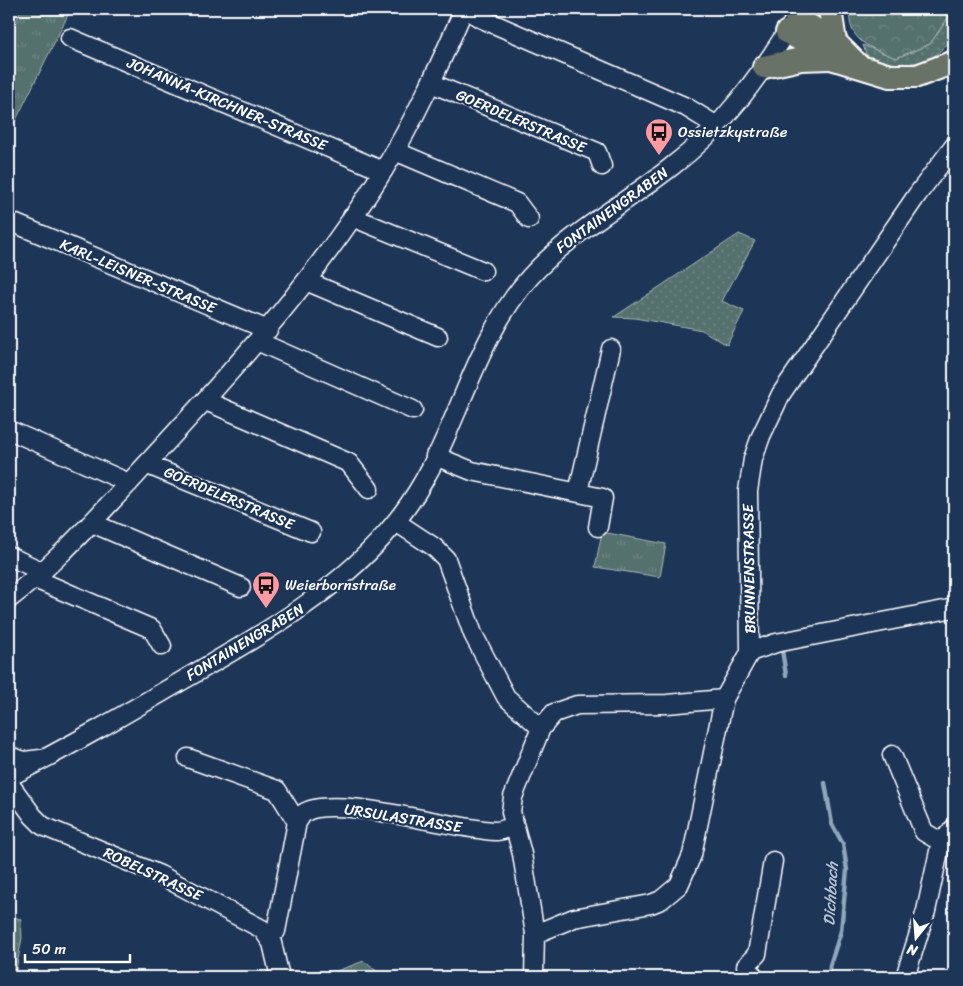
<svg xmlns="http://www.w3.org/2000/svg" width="963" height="986" font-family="Sriracha,sans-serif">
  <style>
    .grass { fill: url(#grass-dots); stroke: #aab8b6 }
    .forest { fill: url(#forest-crowns); stroke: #aab8b6 }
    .park { fill: url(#park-tufts); stroke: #aab8b6 }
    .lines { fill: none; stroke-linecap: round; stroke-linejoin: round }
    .stream { stroke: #8fa7ba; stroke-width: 4.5 }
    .minor-casing { stroke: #fff; stroke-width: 21 }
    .major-casing { stroke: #fff; stroke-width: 26 }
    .minor { stroke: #1d3557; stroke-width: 18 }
    .major { stroke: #697266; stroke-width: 22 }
    .labels { text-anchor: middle; stroke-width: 4.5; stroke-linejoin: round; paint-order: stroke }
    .street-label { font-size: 15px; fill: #fff; stroke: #1d3557 }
    .poi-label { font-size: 15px; fill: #fff; stroke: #1d3557; text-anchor: start }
    .water-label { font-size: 16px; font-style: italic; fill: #b5c4d1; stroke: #1d3557 }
  </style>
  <defs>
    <pattern id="grass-dots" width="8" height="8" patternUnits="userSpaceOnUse" patternTransform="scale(1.25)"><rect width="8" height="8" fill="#55716e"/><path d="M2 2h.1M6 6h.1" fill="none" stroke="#6e8684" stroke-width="1.8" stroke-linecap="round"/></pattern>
    <pattern id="forest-crowns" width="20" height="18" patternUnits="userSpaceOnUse" patternTransform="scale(1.25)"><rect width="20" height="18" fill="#55716e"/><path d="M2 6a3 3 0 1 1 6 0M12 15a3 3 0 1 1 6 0" fill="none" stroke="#6e8684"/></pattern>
    <pattern id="park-tufts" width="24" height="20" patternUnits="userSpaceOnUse" patternTransform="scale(1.25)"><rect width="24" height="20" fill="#55716e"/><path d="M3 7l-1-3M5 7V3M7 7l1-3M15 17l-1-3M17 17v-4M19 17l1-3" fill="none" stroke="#6e8684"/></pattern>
  </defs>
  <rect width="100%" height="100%" fill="#1d3557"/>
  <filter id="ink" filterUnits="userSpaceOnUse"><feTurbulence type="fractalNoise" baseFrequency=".02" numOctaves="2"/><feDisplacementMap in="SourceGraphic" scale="10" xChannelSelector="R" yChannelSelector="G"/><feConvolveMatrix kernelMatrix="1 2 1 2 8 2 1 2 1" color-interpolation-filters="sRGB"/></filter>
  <g filter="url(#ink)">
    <!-- grass -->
    <g class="grass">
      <polygon points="954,9 954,38 930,60 898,66 867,57 863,45 896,58 930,44"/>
      <polygon points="739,234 755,241 722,301 744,311 727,345 702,330 635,318 614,317"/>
    </g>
    <!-- forest -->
    <path class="forest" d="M 850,9 L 954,9 L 930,44 L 896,58 C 871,48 846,41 850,9 Z"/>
    <!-- park -->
    <g class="park">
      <polygon points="21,9 71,9 9,134 9,38"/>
      <polygon points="602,532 666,544 660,577 595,567"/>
      <polygon points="9,916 21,919 22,938 16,970 9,968"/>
      <polygon points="364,961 384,977 320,977"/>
    </g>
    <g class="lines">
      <!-- stream -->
      <g class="stream">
        <polyline points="782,650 786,675"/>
        <polyline points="825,783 832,824 843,844 847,870 841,931 830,965 829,977"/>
      </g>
      <!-- minor casing -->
      <g class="minor-casing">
        <g id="minor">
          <polyline points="467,9 480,18 686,107 717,126"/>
          <polyline points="70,38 383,171"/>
          <polyline points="431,83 597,152 602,166"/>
          <polyline points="395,151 517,203 529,219"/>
          <polyline points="352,217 483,271"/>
          <polyline points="9,221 268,330"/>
          <polyline points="306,281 438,337"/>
          <polyline points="259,342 413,410"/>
          <polyline points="206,401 349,463 369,489"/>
          <polyline points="9,430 129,483"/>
          <polyline points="435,456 472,471 603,498 598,527"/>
          <polyline points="148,465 311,532"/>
          <polyline points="578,492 611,349"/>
          <polyline points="396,522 434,547 446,559 473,634 506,697 541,728"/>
          <polyline points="92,523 241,587"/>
          <polyline points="9,556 43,572"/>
          <polyline points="35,579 152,629 162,646"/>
          <path d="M 9,599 C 53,566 90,524 128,484 C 220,385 312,286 383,171 C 415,120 440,64 464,9"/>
          <polyline points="750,652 776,643 954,608"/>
          <polyline points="892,755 924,832 941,842"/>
          <polyline points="9,756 24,761 41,759"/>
          <polyline points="188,758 277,790 297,822"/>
          <path d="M 9,777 C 69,747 127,713 185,679 C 267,631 354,584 409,504 C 458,434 472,342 530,277 C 572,231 623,205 671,167 C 724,127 758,78 793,22"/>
          <polyline points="9,783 33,816 43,826 160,875 262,929 272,943 280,977"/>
          <polyline points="535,934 574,918 651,904 661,900 679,885 692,855 724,699 750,652 748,491 753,459 761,436 781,394 917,195 954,146"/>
          <path d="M 269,936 L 276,931 L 297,822 C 299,820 301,815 304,813 C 331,793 456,830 495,831 C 501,831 508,828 514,827"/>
          <polyline points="534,977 535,934 522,854 511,812 513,797 541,728 554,713 577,705 667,704 724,699"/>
          <polyline points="754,977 746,966 757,954 773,861"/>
          <polyline points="905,977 926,911 941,842 954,828"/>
        </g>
      </g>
      <!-- major casing -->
      <g class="major-casing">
        <g id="major">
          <polyline points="830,9 835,42"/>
          <polyline points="796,17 835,42 855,62"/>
          <polyline points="787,32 831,58 890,76 917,76 954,62"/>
          <polyline points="764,67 801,59 830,58"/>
        </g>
      </g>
      <!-- minor -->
      <use href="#minor" class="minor"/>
      <!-- major -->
      <use href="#major" class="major"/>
    </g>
  </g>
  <!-- icons -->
  <defs>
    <g id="bus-pin" transform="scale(1.4375)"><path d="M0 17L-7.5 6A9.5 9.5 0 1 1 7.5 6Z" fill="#ff9aa2" stroke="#1d3557"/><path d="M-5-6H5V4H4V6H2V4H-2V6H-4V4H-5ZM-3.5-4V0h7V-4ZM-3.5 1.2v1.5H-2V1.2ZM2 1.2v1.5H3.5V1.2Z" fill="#111"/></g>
  </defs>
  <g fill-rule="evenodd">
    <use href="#bus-pin" x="659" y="132"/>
    <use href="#bus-pin" x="266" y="585"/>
  </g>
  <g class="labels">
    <!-- street labels -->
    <g class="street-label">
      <text transform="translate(227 104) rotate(23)" y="5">JOHANNA-KIRCHNER-STRASSE</text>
      <text transform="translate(521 121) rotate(23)" y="5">GOERDELERSTRASSE</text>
      <text transform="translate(612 210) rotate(-36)" y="5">FONTAINENGRABEN</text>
      <text transform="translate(138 276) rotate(23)" y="5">KARL-LEISNER-STRASSE</text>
      <text transform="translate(229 498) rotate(23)" y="5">GOERDELERSTRASSE</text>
      <text transform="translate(749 569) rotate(-91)" y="5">BRUNNENSTRASSE</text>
      <text transform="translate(245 642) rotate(-31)" y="5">FONTAINENGRABEN</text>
      <text transform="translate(403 818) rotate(9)" y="5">URSULASTRASSE</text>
      <text transform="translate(153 874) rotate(25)" y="5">ROBELSTRASSE</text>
    </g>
    <!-- poi labels -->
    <g class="poi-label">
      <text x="678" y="137">Ossietzkystraße</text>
      <text x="285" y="590">Weierbornstraße</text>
    </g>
    <!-- water labels -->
    <g class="water-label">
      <text transform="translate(830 894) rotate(-87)" y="6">Dichbach</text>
    </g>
  </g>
  <!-- margin -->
  <rect width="963" height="986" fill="none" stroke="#1d3557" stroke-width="30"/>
  <rect x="15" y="15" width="933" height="956" fill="none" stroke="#fff" stroke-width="2" filter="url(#ink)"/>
  <!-- north arrow -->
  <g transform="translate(916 938) rotate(197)" stroke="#1d3557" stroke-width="4" paint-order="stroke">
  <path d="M0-4L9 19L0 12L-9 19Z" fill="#ffffff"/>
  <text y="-8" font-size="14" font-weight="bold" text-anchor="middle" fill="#ffffff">N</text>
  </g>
  <!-- scale -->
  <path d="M25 954v8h105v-8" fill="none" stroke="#ffffff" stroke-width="2.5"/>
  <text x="32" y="954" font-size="15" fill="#ffffff" stroke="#1d3557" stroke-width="4" paint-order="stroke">50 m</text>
</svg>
